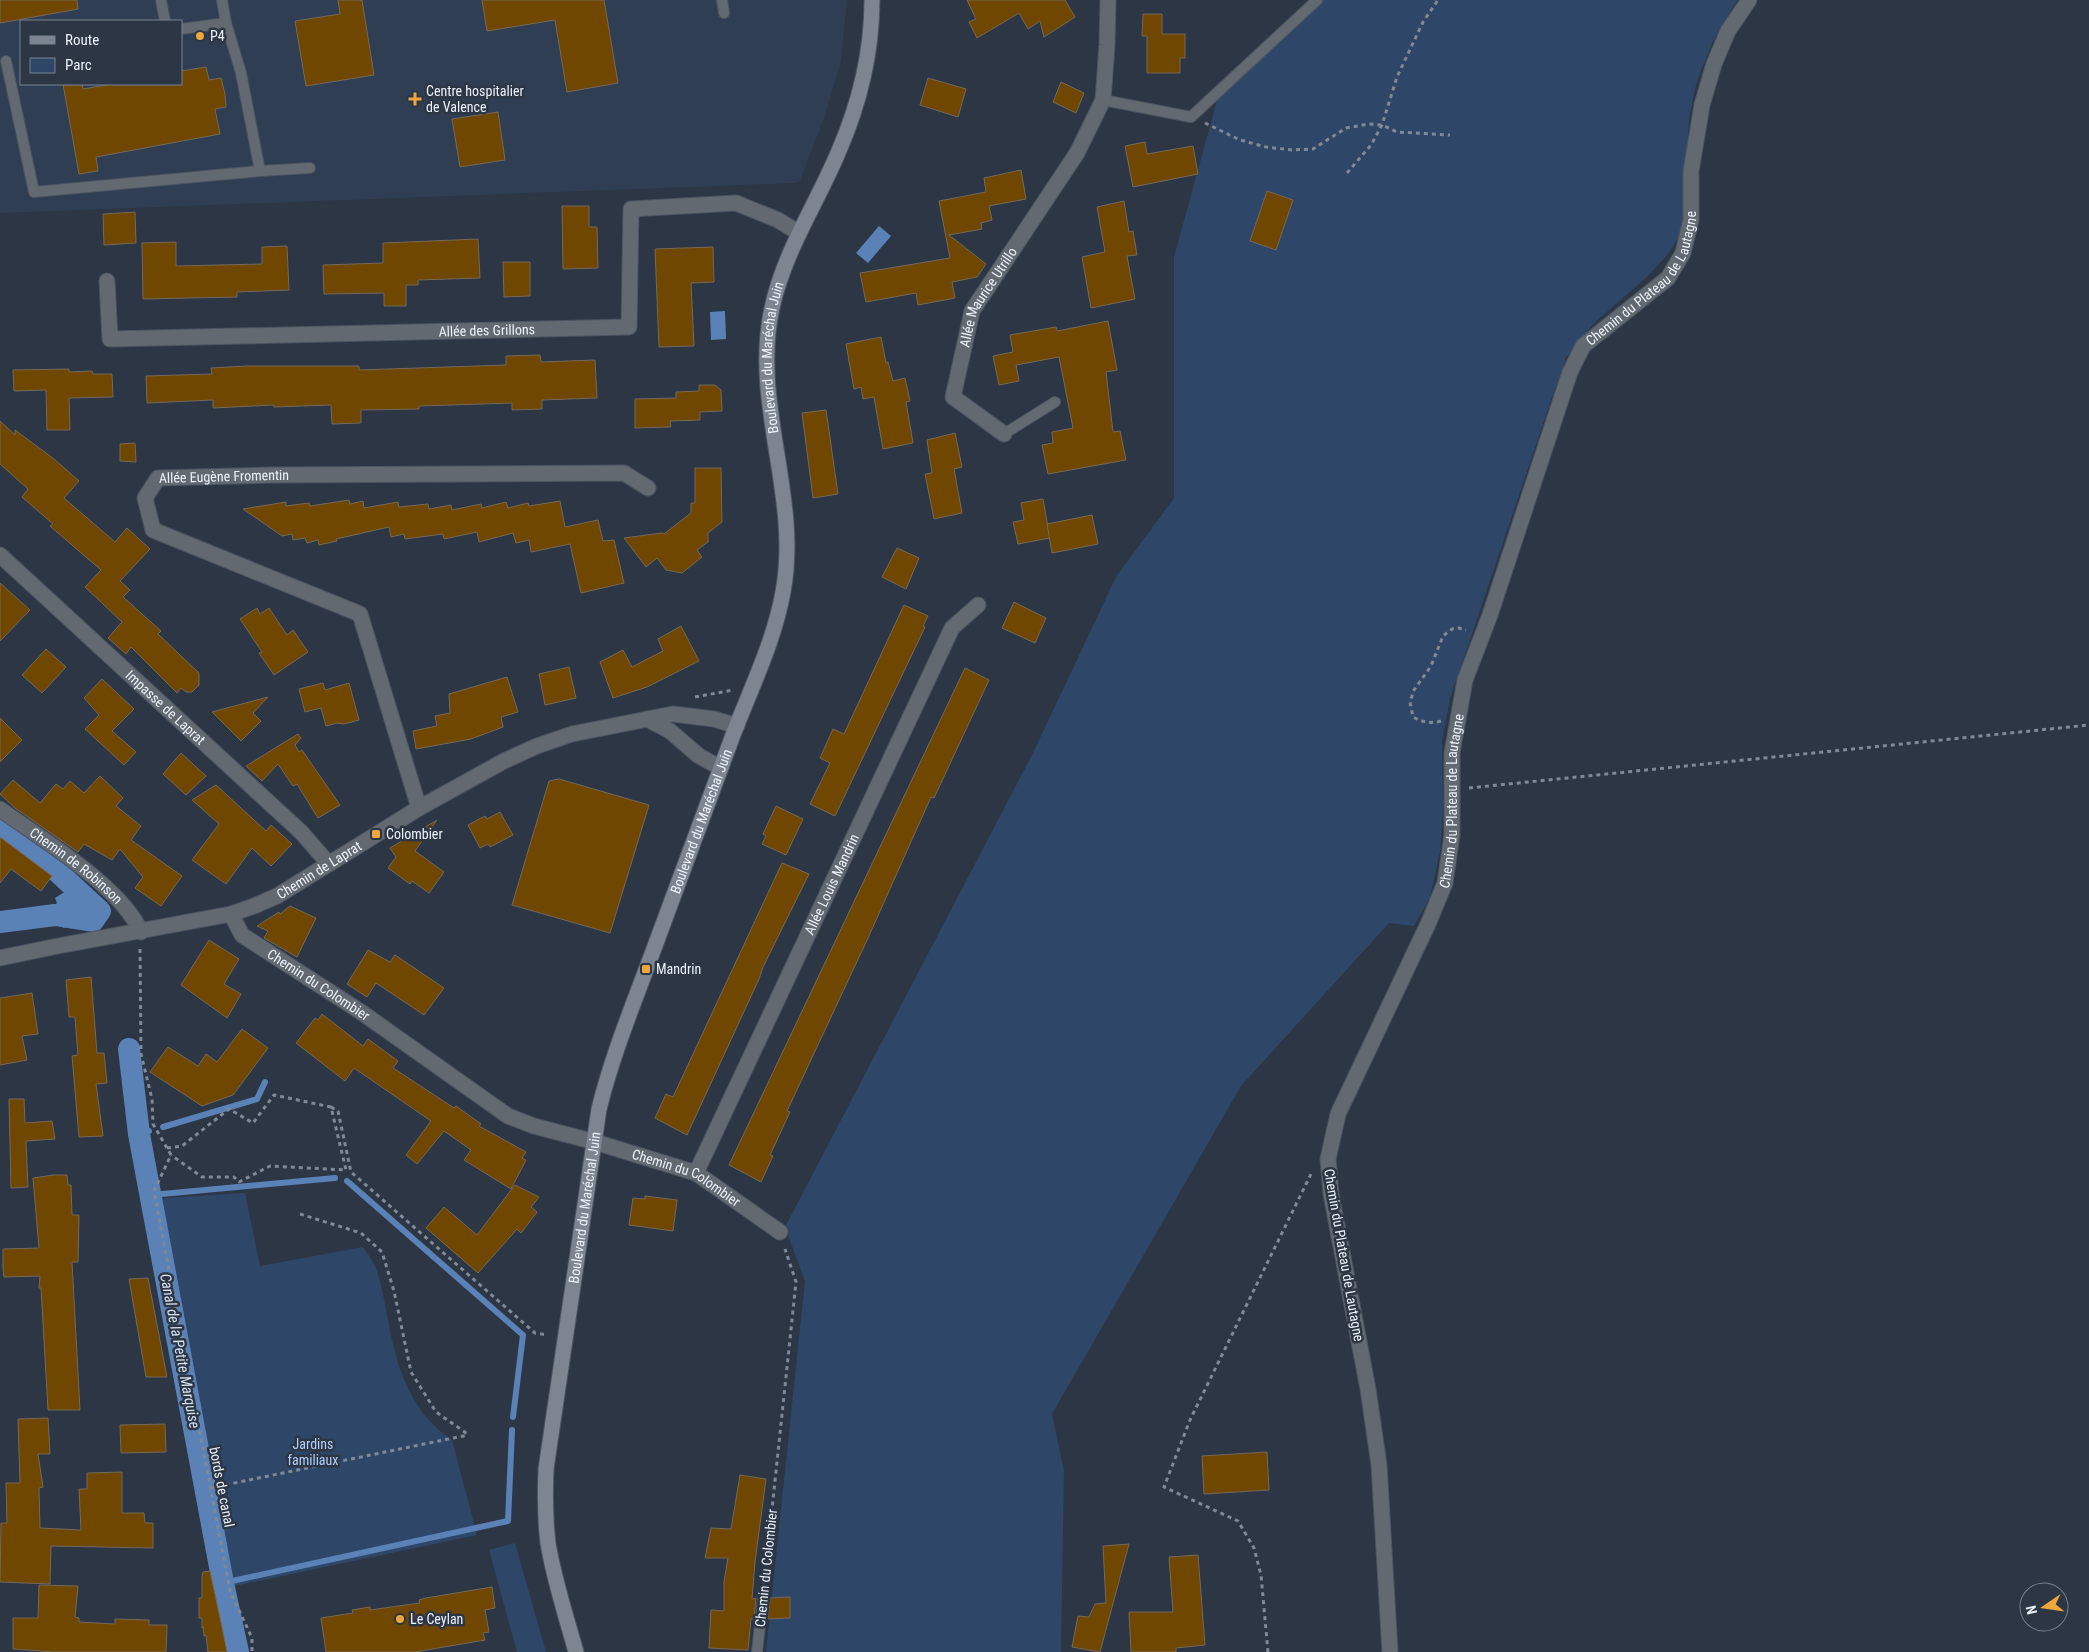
<svg xmlns="http://www.w3.org/2000/svg" width="2089" height="1652" font-family="'Roboto Condensed',sans-serif">
  <style>
    .built { fill: #303e53; fill-rule: evenodd }
    .green { fill: #2e4768 }
    .water { fill: #5b82b6 }
    .lines { fill: none; stroke-linecap: round; stroke-linejoin: round }
    .stream { stroke: #5b82b6; stroke-width: 6 }
    .canal { stroke: #5b82b6; stroke-width: 22 }
    .building { fill: #6f4701; stroke: #766958 }
    .lane-casing { stroke: #4b5462; stroke-width: 12 }
    .street-casing { stroke: #4b5462; stroke-width: 17 }
    .secondary-casing { stroke: #4b5462; stroke-width: 17 }
    .path { stroke: #808996; stroke-width: 3; stroke-dasharray: 4 4; stroke-linecap: butt }
    .lane { stroke: #636970; stroke-width: 10 }
    .street { stroke: #636970; stroke-width: 15 }
    .secondary { stroke: #7c8591; stroke-width: 15 }
    .poi-dot { fill: #efa73d; stroke: #2c3645; stroke-width: 2 }
    .labels { text-anchor: middle; stroke-width: 5; stroke-linejoin: round; paint-order: stroke }
    .poi-label { font-size: 14px; fill: #ebf2fc; stroke: #2c3645; text-anchor: start }
    .street-label { font-size: 14px; fill: #ebf2fc; stroke: #2c3645 }
    .park-label { font-size: 14px; fill: #afd0fd; stroke: #2c3645 }
    .water-label { font-size: 15px; font-style: italic; fill: #d5e0f0; stroke: #2c3645 }
  </style>
  <rect width="100%" height="100%" fill="#2c3645"/>
  <!-- built -->
  <path class="built" d="M 0,0 L 847,0 L 841,61 L 825,115 L 800,181 L 796,183 L 0,213 ZM 21,21 L 181,21 L 181,84 L 21,84 Z"/>
  <!-- green -->
  <g class="green">
    <polygon points="1319,0 1737,0 1712,43 1697,81 1689,118 1685,193 1681,234 1668,254 1648,276 1594,323 1566,358 1551,400 1450,699 1442,741 1443,809 1440,852 1430,897 1414,926 1389,923 1241,1086 1052,1414 1064,1471 1061,1652 766,1652 805,1281 785,1227 1032,755 1116,577 1174,498 1174,257 1220,90"/>
    <path d="M 245,1193 L 260,1266 L 363,1247 C 367,1253 372,1259 375,1266 C 381,1281 384,1299 387,1315 C 396,1363 408,1411 452,1440 L 477,1535 L 221,1589 L 147,1199 Z"/>
    <polygon points="515,1543 546,1652 517,1652 489,1550"/>
  </g>
  <!-- water -->
  <g class="water">
    <polygon points="879,226 891,236 868,263 856,253"/>
    <polygon points="725,311 726,339 711,340 710,312"/>
    <polygon points="71,888 97,910 94,912 96,923 63,928 61,918 53,920 49,910 57,903 55,898"/>
  </g>
  <g class="lines">
    <!-- stream -->
    <g class="stream">
      <polyline points="163,1127 257,1099 265,1082"/>
      <polyline points="139,1134 149,1131"/>
      <polyline points="347,1181 523,1335 513,1417"/>
      <polyline points="162,1194 335,1178"/>
      <polyline points="232,1581 508,1521 512,1430"/>
    </g>
    <!-- canal -->
    <g class="canal">
      <polyline points="0,829 49,864 100,911 93,921 55,915 0,922"/>
      <polyline points="129,1049 139,1134 223,1583 238,1652"/>
    </g>
  </g>
  <!-- building -->
  <g class="building">
    <polygon points="0,0 77,0 78,9 0,23"/>
    <polygon points="338,0 362,0 374,75 306,86 295,21 340,14"/>
    <polygon points="482,0 604,0 618,83 567,92 555,20 487,31"/>
    <polygon points="967,0 1065,0 1075,17 1044,37 1040,21 1028,29 1019,13 977,38 969,22 976,19"/>
    <polygon points="1143,14 1162,14 1162,34 1185,34 1185,58 1180,58 1180,73 1147,73 1147,36 1142,36"/>
    <polygon points="206,67 209,80 221,78 225,94 226,107 215,109 220,134 96,157 98,171 79,174 63,84 82,84 83,89 112,84 181,84 181,71"/>
    <polygon points="928,78 966,89 958,117 920,105"/>
    <polygon points="1061,82 1084,93 1076,113 1053,102"/>
    <polygon points="498,112 505,160 460,167 452,119"/>
    <polygon points="1145,142 1147,154 1193,146 1198,174 1133,187 1125,146"/>
    <polygon points="1021,170 1026,199 989,206 992,220 981,223 982,229 949,235 986,264 977,277 952,282 955,298 918,305 916,293 866,302 860,273 950,258 939,201 986,192 984,178"/>
    <polygon points="1267,191 1293,200 1276,250 1250,241"/>
    <polygon points="1124,201 1129,232 1133,231 1137,255 1127,256 1135,299 1091,308 1082,257 1105,252 1097,207"/>
    <polygon points="562,206 589,206 589,227 597,227 598,268 563,269"/>
    <polygon points="135,212 136,243 104,245 103,214"/>
    <polygon points="478,239 480,278 418,280 418,285 406,285 406,306 384,306 384,293 324,294 323,265 383,263 383,243"/>
    <polygon points="176,242 176,266 262,264 262,247 287,246 289,290 237,292 237,297 143,299 142,243"/>
    <polygon points="713,247 714,282 691,283 694,346 659,347 655,249"/>
    <polygon points="503,262 530,262 530,296 504,297"/>
    <polygon points="1108,321 1117,370 1106,372 1113,432 1120,431 1126,460 1048,474 1042,445 1053,443 1052,432 1073,428 1059,357 1016,365 1019,381 999,385 993,356 1013,352 1010,335 1056,327 1057,331"/>
    <polygon points="881,337 886,363 888,362 893,381 905,378 910,401 906,402 913,443 883,449 874,397 863,399 861,387 854,389 846,344"/>
    <polygon points="540,355 541,362 595,360 597,398 542,400 542,409 512,410 512,403 419,406 419,409 361,410 361,423 332,424 331,405 274,407 274,405 213,408 213,400 147,403 146,376 212,374 211,368 247,366 359,366 359,370 506,365 506,356"/>
    <polygon points="69,369 69,372 92,371 93,374 112,374 113,397 69,398 70,430 47,430 46,390 14,391 13,370"/>
    <polygon points="699,385 715,385 721,390 722,411 700,412 700,420 670,421 671,427 635,428 635,399 676,398 676,392 699,391"/>
    <polygon points="826,410 838,494 813,498 802,413"/>
    <polygon points="0,421 15,435 15,430 54,459 79,481 64,498 115,542 127,528 150,549 120,581 130,590 123,597 161,631 158,634 199,673 199,685 192,692 186,692 181,688 177,693 131,647 126,654 108,638 122,622 85,587 101,570 50,526 53,524 22,497 28,489 0,464"/>
    <polygon points="955,433 962,467 954,469 962,513 934,519 925,474 932,473 927,440"/>
    <polygon points="135,443 136,462 120,461 120,444"/>
    <polygon points="695,468 721,468 722,522 708,533 708,542 697,550 702,557 682,573 666,570 657,558 646,567 624,538 662,533 664,534 691,513 691,503 695,503"/>
    <polygon points="1043,499 1050,538 1018,544 1013,522 1024,520 1021,503"/>
    <polygon points="349,500 350,504 363,501 364,508 398,502 399,507 428,504 429,509 451,505 452,510 481,504 482,508 506,502 508,508 528,503 529,506 560,501 565,527 598,520 603,541 614,540 624,583 581,593 570,544 531,552 529,540 516,543 513,533 479,542 477,532 444,539 443,534 405,539 404,534 391,537 389,527 336,539 337,541 319,545 318,540 307,543 305,538 293,540 292,534 282,536 243,509 286,502 286,506 309,503 310,506"/>
    <polygon points="1092,515 1098,544 1052,553 1047,524"/>
    <polygon points="897,548 919,558 906,589 882,577"/>
    <polygon points="0,583 30,610 0,641"/>
    <polygon points="1014,602 1046,618 1035,643 1002,628"/>
    <polygon points="904,605 928,616 923,626 925,627 835,816 810,804 830,763 820,758 833,729 844,734"/>
    <polygon points="257,608 260,614 269,608 287,635 293,630 308,652 274,675 259,653 262,652 240,619"/>
    <polygon points="681,626 699,661 647,687 613,698 600,662 623,650 632,667 663,651 658,639"/>
    <polygon points="46,649 66,667 42,693 22,675"/>
    <polygon points="569,667 576,698 545,705 539,674"/>
    <polygon points="965,668 989,680 934,798 931,797 868,938 787,1111 790,1112 770,1155 773,1156 761,1182 729,1165"/>
    <polygon points="507,677 518,712 501,717 503,727 471,739 416,749 413,731 437,726 435,716 450,713 449,694"/>
    <polygon points="102,679 134,709 112,731 136,752 124,765 85,729 99,715 84,698"/>
    <polygon points="323,683 325,690 349,683 359,720 344,724 337,723 326,726 321,708 305,712 299,689"/>
    <polygon points="268,697 253,713 261,721 241,741 212,712"/>
    <polygon points="0,718 22,740 0,762"/>
    <polygon points="298,734 301,738 295,745 299,752 302,750 340,805 318,818 297,784 293,786 278,764 262,781 246,766"/>
    <polygon points="181,753 206,776 186,795 163,774"/>
    <polygon points="100,776 123,798 116,806 141,826 131,840 182,876 161,906 135,888 143,877 120,849 112,860 84,844 78,852 15,808 0,794 13,780 40,803 56,784 63,789 70,781 84,793"/>
    <polygon points="559,779 649,805 610,933 512,905 549,781"/>
    <polygon points="216,785 266,831 271,825 292,844 271,866 252,848 226,884 192,860 219,824 192,800"/>
    <polygon points="776,806 803,819 786,855 762,844 766,836 763,834"/>
    <polygon points="500,812 513,835 490,847 488,844 480,848 468,825 485,816 487,819"/>
    <polygon points="437,820 415,851 444,872 429,893 412,881 410,884 388,868 396,857 390,848"/>
    <polygon points="0,837 52,876 41,891 11,869 0,883"/>
    <polygon points="782,863 809,874 763,967 759,979 687,1135 655,1118 666,1094 673,1097"/>
    <polygon points="290,906 316,918 297,957 264,938 268,931 257,926 279,912 280,914"/>
    <polygon points="209,940 239,959 224,984 241,994 227,1018 181,985"/>
    <polygon points="368,950 390,962 395,955 444,988 424,1015 376,983 367,997 347,984"/>
    <polygon points="91,977 97,1053 104,1053 107,1083 96,1084 103,1136 79,1137 72,1056 78,1055 75,1017 69,1017 66,980"/>
    <polygon points="32,993 38,1034 22,1036 27,1060 0,1065 0,998"/>
    <polygon points="322,1014 363,1046 368,1039 398,1061 393,1068 454,1108 456,1106 481,1124 479,1126 526,1152 522,1158 526,1160 511,1189 464,1160 471,1150 444,1131 417,1164 406,1155 431,1121 354,1068 345,1081 296,1043 315,1018 318,1020"/>
    <polygon points="242,1029 268,1048 233,1095 202,1106 150,1072 168,1047 198,1066 206,1054 217,1062"/>
    <polygon points="9,1099 24,1099 25,1123 52,1121 55,1139 26,1141 28,1187 11,1188"/>
    <polygon points="54,1175 67,1175 68,1185 71,1185 72,1215 79,1215 78,1262 72,1262 80,1410 48,1410 41,1288 39,1288 40,1276 4,1277 3,1269 3,1249 39,1248 33,1178"/>
    <polygon points="515,1185 539,1197 531,1207 537,1212 521,1233 517,1229 478,1273 426,1228 444,1207 477,1235"/>
    <polygon points="645,1196 677,1200 673,1231 629,1225 633,1198 645,1199"/>
    <polygon points="148,1278 167,1377 146,1377 129,1279"/>
    <polygon points="48,1418 50,1454 38,1454 43,1487 39,1488 40,1528 81,1530 79,1489 87,1489 87,1473 122,1472 122,1513 144,1513 145,1523 153,1523 153,1548 51,1546 50,1584 0,1582 1,1523 7,1523 6,1483 20,1483 18,1419"/>
    <polygon points="165,1424 166,1452 121,1453 120,1425"/>
    <polygon points="1267,1452 1269,1490 1204,1494 1202,1456"/>
    <polygon points="740,1475 766,1479 755,1562 752,1599 756,1598 754,1619 751,1619 748,1650 709,1648 711,1610 724,1611 724,1582 728,1558 705,1558 711,1528 731,1529"/>
    <polygon points="1129,1544 1100,1652 1072,1647 1078,1616 1089,1617 1095,1604 1106,1603 1103,1546"/>
    <polygon points="1198,1555 1205,1645 1176,1648 1176,1652 1131,1652 1129,1612 1173,1612 1169,1557"/>
    <polygon points="210,1571 222,1627 227,1652 208,1652 206,1635 204,1636 203,1627 202,1628 202,1618 199,1618 199,1598 202,1598 202,1576 203,1572"/>
    <polygon points="39,1585 78,1586 75,1617 79,1618 79,1622 115,1624 115,1619 149,1620 149,1625 167,1625 166,1652 54,1652 13,1649 13,1618 38,1618"/>
    <polygon points="492,1587 495,1608 485,1610 489,1632 483,1633 485,1640 415,1652 326,1652 321,1618 353,1613 352,1610 370,1607 370,1610 420,1603 419,1600 426,1598"/>
    <polygon points="790,1597 790,1618 768,1619 770,1598"/>
  </g>
  <g class="lines">
    <!-- lane casing -->
    <g class="lane-casing">
      <g id="lane">
        <polyline points="161,0 165,21"/>
        <polyline points="222,0 226,23 241,73 260,171 310,168"/>
        <polyline points="722,0 724,13"/>
        <polyline points="181,29 226,23"/>
        <polyline points="6,61 34,192 260,171"/>
        <polyline points="1103,100 1191,117 1317,0"/>
        <polyline points="1004,434 1055,402"/>
        <polyline points="757,1652 763,1599"/>
      </g>
    </g>
    <!-- street casing -->
    <g class="street-casing">
      <g id="street">
        <path id="s1" d="M 107,281 L 110,339 L 629,327 L 631,209 L 736,203 L 778,220 L 799,233"/>
        <path id="s2" d="M 1004,434 L 953,397 L 972,311 L 1077,153 L 1103,100 L 1107,45 L 1108,0"/>
        <path id="s3" d="M 0,555 L 301,832 L 329,864"/>
        <polyline points="647,719 670,731 699,756 721,768"/>
        <path id="s4" d="M 419,808 L 360,614 L 153,530 L 145,498 L 158,478 L 271,475 L 624,473 L 648,488"/>
        <path id="s5" d="M 0,809 C 41,839 121,886 141,932"/>
        <path id="s6" d="M 231,914 L 242,935 L 361,1012 L 508,1116 L 534,1126 L 595,1142 L 696,1173 L 780,1232"/>
        <path id="s7" d="M 0,958 L 58,946 L 231,914 L 254,906 L 277,896 L 419,808 L 504,761 L 537,746 L 572,734 L 673,714 L 714,719 L 737,726"/>
        <path id="s8" d="M 696,1173 L 952,628 L 978,605"/>
        <path id="s9" d="M 1390,1652 L 1379,1465 L 1368,1389 L 1331,1194 L 1328,1159 L 1338,1114 L 1428,924 L 1445,883 L 1452,835 L 1452,753 L 1465,680 L 1490,615 L 1570,372 L 1583,346 L 1668,278 L 1683,253 L 1691,220 L 1691,171 L 1702,105 L 1714,64 L 1728,31 L 1749,0"/>
      </g>
    </g>
    <!-- secondary casing -->
    <g class="secondary-casing">
      <g id="secondary">
        <path id="s10" d="M 576,1652 C 566,1616 554,1580 548,1543 C 545,1518 545,1493 546,1469 L 599,1109 C 612,1056 633,1005 652,954 C 679,881 706,808 733,735 C 751,688 774,642 783,592 C 801,497 751,404 772,308 C 784,252 816,205 838,153 C 859,105 872,53 872,0"/>
      </g>
    </g>
    <!-- path -->
    <g class="path">
      <polyline points="1205,123 1240,140 1266,147 1292,150 1313,149 1346,128 1369,124 1382,125 1397,132 1450,135"/>
      <polyline points="1347,173 1371,145 1382,125 1397,77 1423,22 1438,0"/>
      <polyline points="695,697 733,690"/>
      <path d="M 1441,721 C 1430,724 1422,722 1413,717 L 1410,702 L 1414,690 L 1431,666 L 1443,636 L 1452,629 L 1459,628 L 1466,630"/>
      <polyline points="1469,788 2089,725"/>
      <polyline points="140,949 141,1054 152,1099 153,1124 171,1155 154,1191 230,1591 252,1638 252,1652"/>
      <polyline points="331,1107 338,1111 351,1172 535,1333 547,1335"/>
      <polyline points="167,1148 182,1146 229,1109 253,1123 274,1095 331,1107 346,1170 270,1166 239,1182 234,1177 202,1177 171,1155"/>
      <polyline points="300,1214 361,1233 382,1252 394,1291 411,1372 436,1412 469,1435"/>
      <polyline points="210,1488 468,1435"/>
      <polyline points="764,1585 796,1282 785,1249"/>
      <polyline points="1268,1652 1261,1575 1254,1548 1238,1521 1164,1487 1190,1420 1311,1174"/>
    </g>
    <!-- lane -->
    <use href="#lane" class="lane"/>
    <!-- street -->
    <use href="#street" class="street"/>
    <!-- secondary -->
    <use href="#secondary" class="secondary"/>
  </g>
  <!-- markers -->
  <g class="poi-dot">
    <circle cx="200" cy="36" r="5"/>
    <path d="M412.5 91.5h5v5h5v5h-5v5h-5v-5h-5v-5h5z"/>
    <rect x="371" y="829" width="10" height="10" rx="2.5"/>
    <rect x="641" y="964" width="10" height="10" rx="2.5"/>
    <circle cx="400" cy="1619" r="5"/>
  </g>
  <g class="labels">
    <!-- poi labels -->
    <g class="poi-label">
      <text x="210" y="41">P4</text>
      <text x="426" y="96">Centre hospitalier<tspan x="426" dy="16">de Valence</tspan></text>
      <text x="386" y="839">Colombier</text>
      <text x="656" y="974">Mandrin</text>
      <text x="410" y="1624">Le Ceylan</text>
    </g>
    <!-- street labels -->
    <g class="street-label">
      <text dy="5" stroke="none"><textPath href="#s9" startOffset="1451">Chemin du Plateau de Lautagne</textPath></text>
      <text dy="5" stroke="none"><textPath href="#s2" startOffset="170">Allée Maurice Utrillo</textPath></text>
      <text dy="5" stroke="none"><textPath href="#s1" startOffset="435">Allée des Grillons</textPath></text>
      <text dy="5" stroke="none"><textPath href="#s10" startOffset="1336">Boulevard du Maréchal Juin</textPath></text>
      <text dy="5" stroke="none"><textPath href="#s4" startOffset="549">Allée Eugène Fromentin</textPath></text>
      <text dy="5" stroke="none"><textPath href="#s3" startOffset="225">Impasse de Laprat</textPath></text>
      <text dy="5" stroke="none"><textPath href="#s9" startOffset="881">Chemin du Plateau de Lautagne</textPath></text>
      <text dy="5" stroke="none"><textPath href="#s10" startOffset="856">Boulevard du Maréchal Juin</textPath></text>
      <text dy="5" stroke="none"><textPath href="#s5" startOffset="95">Chemin de Robinson</textPath></text>
      <text dy="5" stroke="none"><textPath href="#s7" startOffset="334">Chemin de Laprat</textPath></text>
      <text dy="5" stroke="none"><textPath href="#s8" startOffset="319">Allée Louis Mandrin</textPath></text>
      <text dy="5" stroke="none"><textPath href="#s6" startOffset="115">Chemin du Colombier</textPath></text>
      <text dy="5" stroke="none"><textPath href="#s6" startOffset="535">Chemin du Colombier</textPath></text>
      <text dy="5" stroke="none"><textPath href="#s10" startOffset="451">Boulevard du Maréchal Juin</textPath></text>
      <text transform="translate(1344 1255) rotate(80)" y="5">Chemin du Plateau de Lautagne</text>
      <text transform="translate(222 1487) rotate(79)" y="5">bords de canal</text>
      <text transform="translate(766 1568) rotate(-84)" y="5">Chemin du Colombier</text>
    </g>
    <!-- park labels -->
    <g class="park-label">
      <text x="313" y="1449">Jardins<tspan x="313" dy="16">familiaux</tspan></text>
    </g>
    <!-- water labels -->
    <g class="water-label">
      <text transform="translate(180 1351) rotate(79)" y="5">Canal de la Petite Marquise</text>
    </g>
  </g>
  <!-- legend -->
  <rect x="20" y="20" width="162" height="65" fill="#2c3645" stroke="#78818e"/>
  <rect x="30" y="36" width="25" height="8" fill="#7c8591" stroke="#78818e"/>
  <text x="65" y="45" font-size="15" fill="#ebf2fc">Route</text>
  <rect x="30" y="58" width="25" height="15" fill="#2e4768" stroke="#78818e"/>
  <text x="65" y="70" font-size="15" fill="#ebf2fc">Parc</text>
  <!-- north arrow -->
  <g transform="translate(2044 1607) rotate(257)"><circle r="24" fill="#2c3645" stroke="#78818e"/>
  <path d="M0-4L9 19L0 12L-9 19Z" fill="#efa73d"/>
  <text y="-8" font-size="14" font-weight="bold" text-anchor="middle" fill="#ebf2fc">N</text>
  </g>
</svg>
